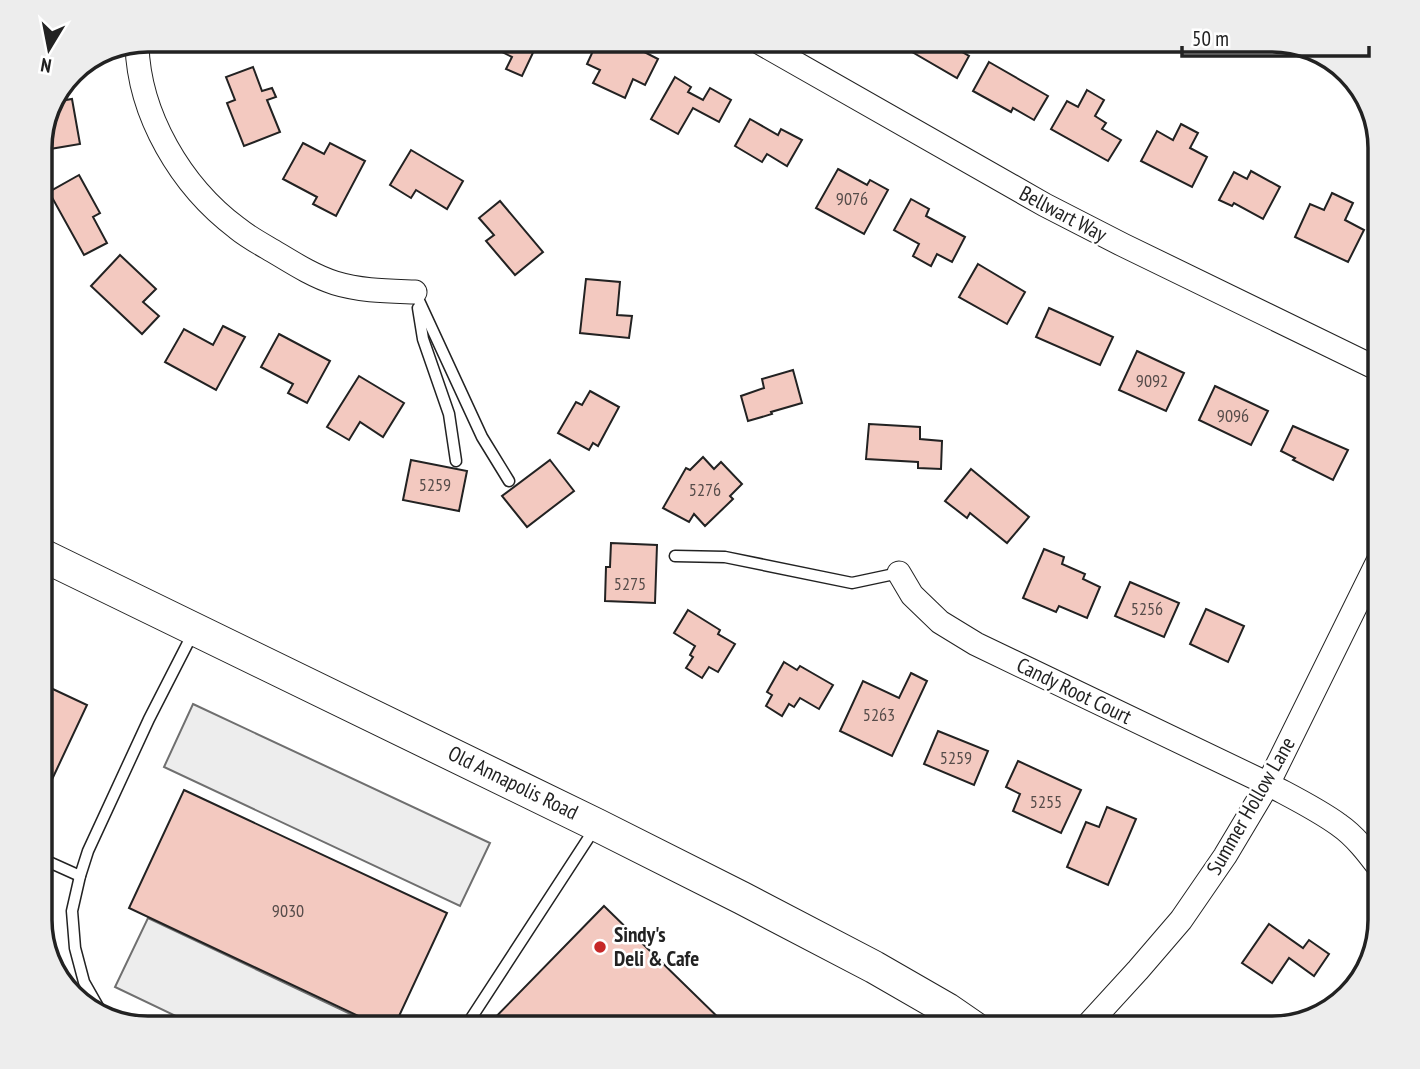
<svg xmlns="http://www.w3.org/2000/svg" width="1420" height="1069" font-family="'PT Sans Narrow',sans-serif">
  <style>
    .parking { fill: #ededed; stroke: #6f6f6f; stroke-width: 2 }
    .building { fill: #f3c9c0; stroke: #222; stroke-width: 2 }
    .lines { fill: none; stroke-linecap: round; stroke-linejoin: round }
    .service-casing { stroke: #222; stroke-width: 13 }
    .minor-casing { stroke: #222; stroke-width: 25 }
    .secondary-casing { stroke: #222; stroke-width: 34 }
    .service { stroke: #fff; stroke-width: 10 }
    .minor { stroke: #fff; stroke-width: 23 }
    .secondary { stroke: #fff; stroke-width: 32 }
    .poi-dot { fill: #c62828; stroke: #fff; stroke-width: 2.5 }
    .labels { text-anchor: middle; stroke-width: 5; stroke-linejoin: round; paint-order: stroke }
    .number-label { font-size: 18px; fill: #564c4a }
    .street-label { font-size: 21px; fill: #222; stroke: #fff }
    .poi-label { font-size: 21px; font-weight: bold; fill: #222; stroke: #fff; text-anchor: start }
    .rim { fill: none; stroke: #222; stroke-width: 3.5 }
  </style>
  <rect width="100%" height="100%" fill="#fff"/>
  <!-- parking -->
  <g class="parking">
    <polygon points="193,704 490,843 460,906 164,767"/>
    <polygon points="148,918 382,1029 203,1029 115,987"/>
  </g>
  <!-- building -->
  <g class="building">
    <polygon points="488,40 539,40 522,76 506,69 512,57 486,44"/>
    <polygon points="598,40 621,40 658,59 645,85 633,79 625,98 593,83 600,70 587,64"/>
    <polygon points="903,40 952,40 950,45 969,56 957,78 900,45"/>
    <polygon points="989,62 1048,96 1034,120 1013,108 1011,112 973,91"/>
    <polygon points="253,67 262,91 272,88 276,97 267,100 280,132 244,146 227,103 235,100 226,77"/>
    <polygon points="675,77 691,87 688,92 703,100 710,88 731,100 719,122 693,108 678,134 651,119"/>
    <polygon points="1087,90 1104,100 1095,116 1106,123 1102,129 1121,140 1108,161 1051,129 1067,101 1078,107"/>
    <polygon points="72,99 80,144 44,150 42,139 60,101"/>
    <polygon points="750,119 778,135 781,129 802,140 787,166 767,154 762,162 735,146"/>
    <polygon points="1181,124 1198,133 1190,148 1207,157 1192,187 1141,161 1157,131 1173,140"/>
    <polygon points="303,143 324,154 330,143 365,161 336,216 313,204 317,197 283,179"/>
    <polygon points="411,150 463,181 447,209 416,190 411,198 390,185"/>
    <polygon points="838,169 867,185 870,180 888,190 864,234 816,208"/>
    <polygon points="1251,171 1280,187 1263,219 1234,203 1232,206 1219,200 1234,172 1247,179"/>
    <polygon points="79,175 100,213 93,217 107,243 84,255 49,192"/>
    <polygon points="1332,193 1353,203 1345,220 1364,230 1348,262 1295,237 1310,204 1324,210"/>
    <polygon points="911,199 929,209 926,216 965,237 952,262 937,254 931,266 913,256 919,244 894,230"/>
    <polygon points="500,201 543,252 515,275 486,241 494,235 479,218"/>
    <polygon points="1380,250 1380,273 1371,269"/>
    <polygon points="120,255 156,289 143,302 159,316 142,334 91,286"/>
    <polygon points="978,264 1025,292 1007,324 959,297"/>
    <polygon points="586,279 620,282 617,315 632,316 629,338 580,333"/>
    <polygon points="1049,308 1113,337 1100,365 1036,337"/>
    <polygon points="223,326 245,337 216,390 165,362 184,329 213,345"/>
    <polygon points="279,334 330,361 307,403 288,393 293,384 261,367"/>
    <polygon points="1137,351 1184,373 1166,411 1119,390"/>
    <polygon points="793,370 802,403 771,412 772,414 748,421 741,396 764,388 762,379"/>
    <polygon points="359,376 404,403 383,437 360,422 349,440 327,427"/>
    <polygon points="1215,386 1268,411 1251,445 1199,420"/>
    <polygon points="590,391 619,407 598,446 593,443 589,450 558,433 576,402 582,405"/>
    <polygon points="869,424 920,427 920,439 942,441 941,469 918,468 918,462 866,459"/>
    <polygon points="1293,426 1348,450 1333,480 1293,460 1295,458 1281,451"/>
    <polygon points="703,457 714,469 721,462 742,484 730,496 733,499 705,526 694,514 689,522 663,508 686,468 690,470"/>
    <polygon points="411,460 467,471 459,511 403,500"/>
    <polygon points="550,460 574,491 527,527 502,496"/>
    <polygon points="971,469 1029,517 1007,543 970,513 967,518 945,501"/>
    <polygon points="611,543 657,545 655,603 605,601 606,567 610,567"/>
    <polygon points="1044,549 1064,557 1062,564 1085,574 1083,579 1100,587 1087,618 1059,606 1056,612 1023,598"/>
    <polygon points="1130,582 1179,603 1164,637 1115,616"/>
    <polygon points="1206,609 1244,626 1228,662 1190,644"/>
    <polygon points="688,610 720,630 718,634 735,644 718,672 709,667 702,678 686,668 693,657 690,655 695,646 674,633"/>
    <polygon points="784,662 797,670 800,666 833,685 819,709 800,698 794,707 789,704 782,716 766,706 772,695 767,692"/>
    <polygon points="911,673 927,681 892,756 840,731 863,681 899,698"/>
    <polygon points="40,683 87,705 40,805"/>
    <polygon points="938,731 988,751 974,785 924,764"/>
    <polygon points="1018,761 1081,790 1061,833 1013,811 1020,794 1006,787"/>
    <polygon points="184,790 447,913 393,1029 386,1029 129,908"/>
    <polygon points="1107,807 1136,819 1108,885 1067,867 1086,822 1099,827"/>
    <polygon points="604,906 730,1029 484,1029"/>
    <polygon points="1269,924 1303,948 1309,940 1329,954 1314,976 1289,958 1272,983 1242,963"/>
  </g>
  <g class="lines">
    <!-- service casing -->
    <g class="service-casing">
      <g id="service">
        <polyline points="415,292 482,437 509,481"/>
        <polyline points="418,308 423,339 449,414 456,461"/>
        <polyline points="675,556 725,557 852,583 899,573"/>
        <polyline points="40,858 80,876"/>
        <polyline points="101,1012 84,982 75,948 72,911 80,876 88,851 149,719 194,631"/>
        <polyline points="467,1029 470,1020 595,828"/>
      </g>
    </g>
    <!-- minor casing -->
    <g class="minor-casing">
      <g id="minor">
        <polyline points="755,40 1045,205 1123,245 1380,370"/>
        <path d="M 137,45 C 139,115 181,186 237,228 C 248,237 261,244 273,251 C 293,263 313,276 335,283 C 361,291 388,291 415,292"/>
        <path d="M 899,573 L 912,595 L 940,622 L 976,644 L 1268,784 C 1292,797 1317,809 1339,825 C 1355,836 1368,853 1380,869"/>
        <polyline points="1084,1029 1138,970 1181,920 1225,856 1268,784 1380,557"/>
      </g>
    </g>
    <!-- secondary casing -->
    <g class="secondary-casing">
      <polyline id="secondary" points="40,554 597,825 742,898 874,967 947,1009 976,1029"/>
    </g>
    <!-- service -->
    <use href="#service" class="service"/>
    <!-- minor -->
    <use href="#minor" class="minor"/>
    <!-- secondary -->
    <use href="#secondary" class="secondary"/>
  </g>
  <!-- markers -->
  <circle class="poi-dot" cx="600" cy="947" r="7"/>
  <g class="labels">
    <!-- number labels -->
    <g class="number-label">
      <text x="852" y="205">9076</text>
      <text x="1152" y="387">9092</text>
      <text x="1233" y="422">9096</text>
      <text x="435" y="491">5259</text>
      <text x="705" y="496">5276</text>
      <text x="630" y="590">5275</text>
      <text x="1147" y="615">5256</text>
      <text x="879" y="721">5263</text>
      <text x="956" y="764">5259</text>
      <text x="1046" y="808">5255</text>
      <text x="288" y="917">9030</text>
    </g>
    <!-- street labels -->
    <g class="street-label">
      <text transform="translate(1063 214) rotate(28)" y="7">Bellwart Way</text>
      <text transform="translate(1074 691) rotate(26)" y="7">Candy Root Court</text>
      <text transform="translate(513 783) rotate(26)" y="7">Old Annapolis Road</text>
      <text transform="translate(1251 806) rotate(-60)" y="7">Summer Hollow Lane</text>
    </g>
    <!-- poi labels -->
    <g class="poi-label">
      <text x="614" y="942">Sindy's<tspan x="614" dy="24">Deli &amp; Cafe</tspan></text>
    </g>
  </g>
  <!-- crop -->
  <path d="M0 0H1420V1069H0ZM148 52H1272A96 96 0 0 1 1368 148V920A96 96 0 0 1 1272 1016H148A96 96 0 0 1 52 920V148A96 96 0 0 1 148 52Z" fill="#ededed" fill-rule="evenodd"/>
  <path class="rim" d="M148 52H1272A96 96 0 0 1 1368 148V920A96 96 0 0 1 1272 1016H148A96 96 0 0 1 52 920V148A96 96 0 0 1 148 52Z"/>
  <!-- north arrow -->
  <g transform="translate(49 49) rotate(190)" stroke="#ffffff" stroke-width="5" paint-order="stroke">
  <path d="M0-5L12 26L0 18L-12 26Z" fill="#222222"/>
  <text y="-10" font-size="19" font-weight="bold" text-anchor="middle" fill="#222222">N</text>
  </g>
  <!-- scale -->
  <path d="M1182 46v10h187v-10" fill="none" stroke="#222222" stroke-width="3.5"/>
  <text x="1192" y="46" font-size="21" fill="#222222" stroke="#ffffff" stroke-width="5" paint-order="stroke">50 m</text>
</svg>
